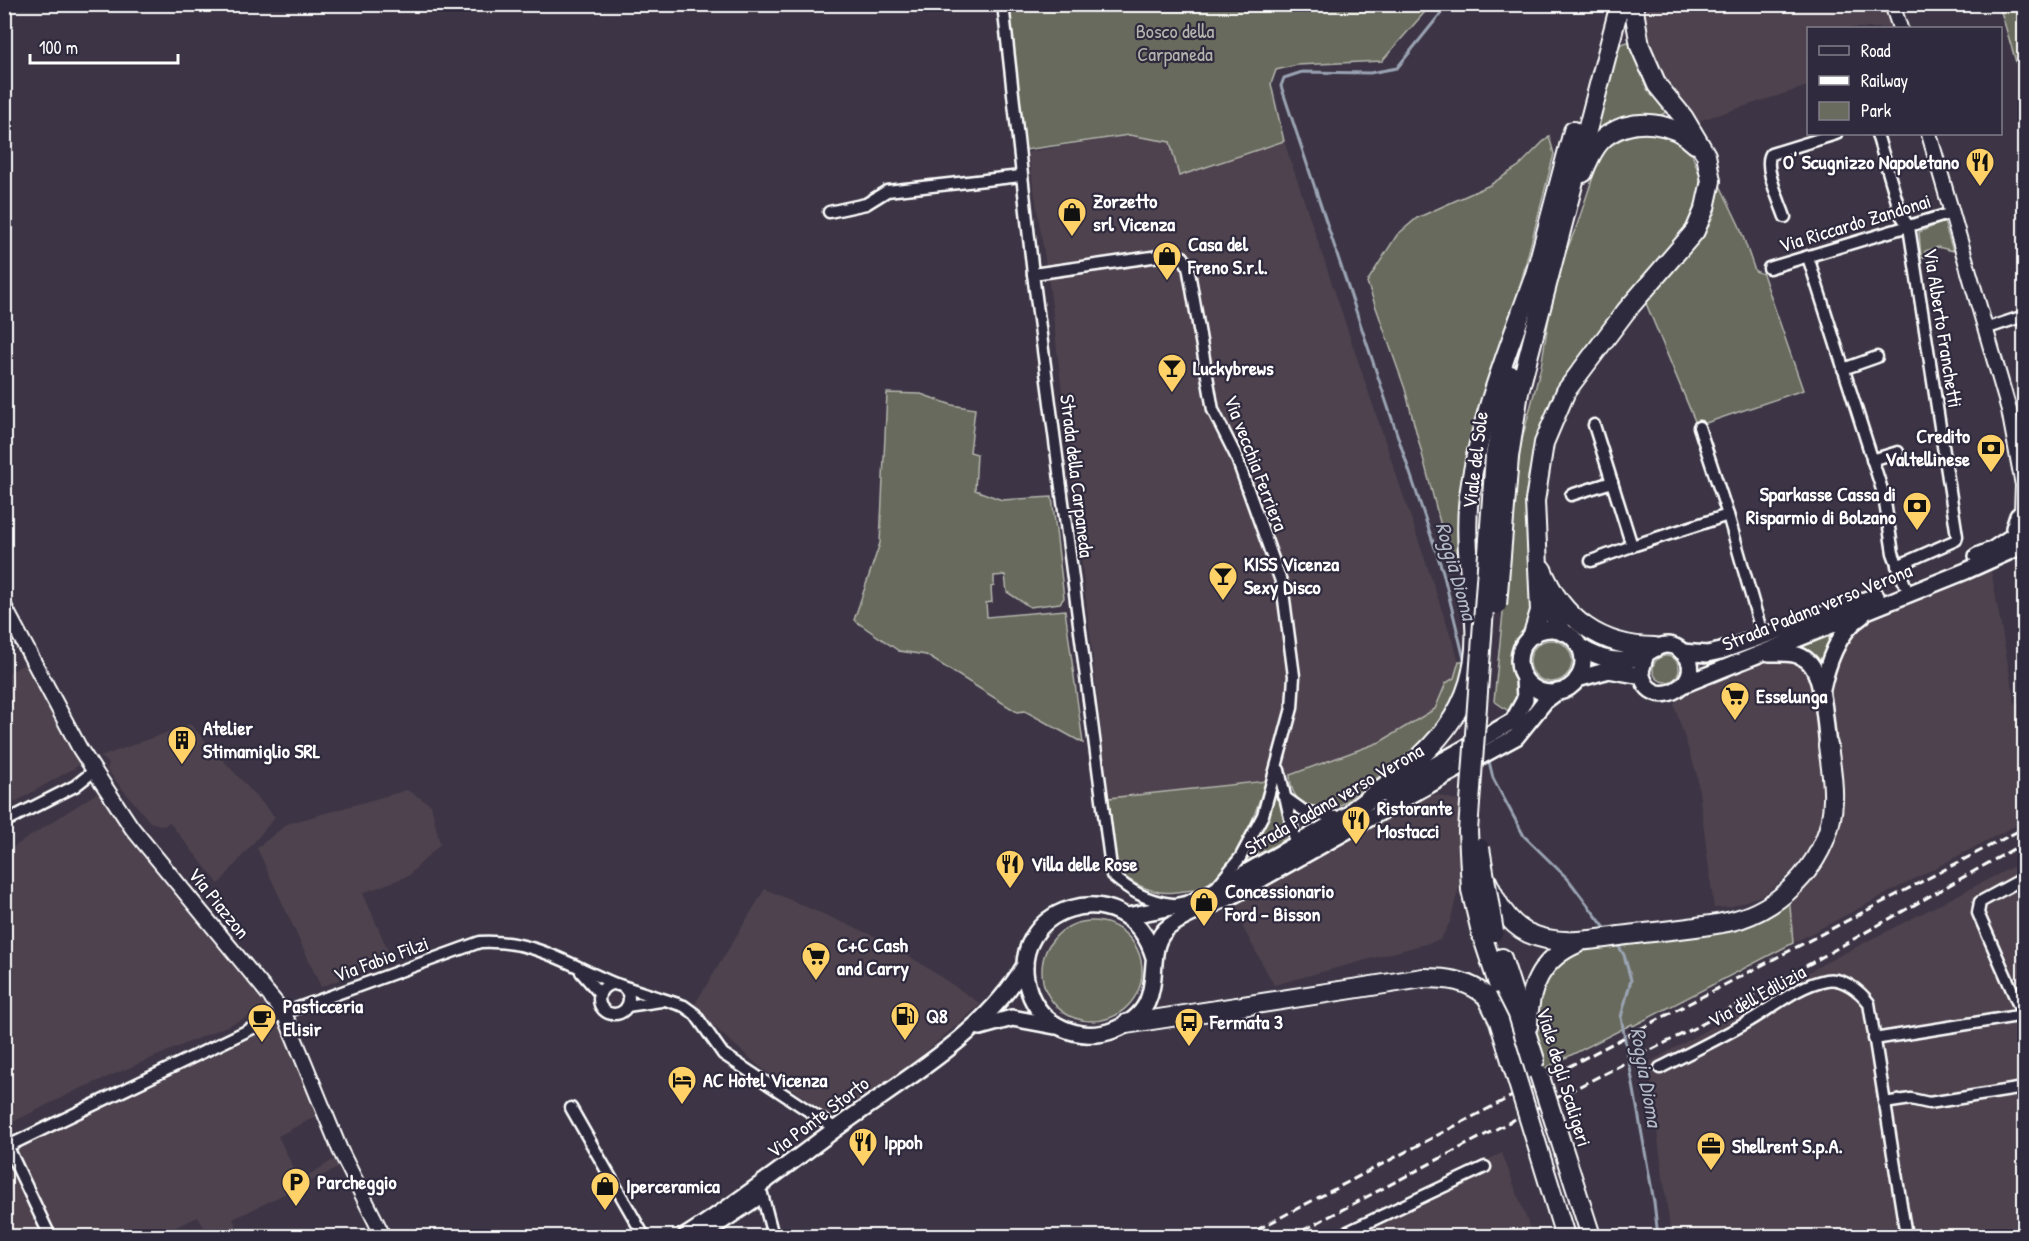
<svg xmlns="http://www.w3.org/2000/svg" width="2029" height="1241" font-family="'Patrick Hand',sans-serif">
  <style>
    .built { fill: #4e424e }
    .green { fill: #686b5d; stroke: #b4b5ae; stroke-width: 1.5 }
    .lines { fill: none; stroke-linecap: round; stroke-linejoin: round }
    .stream { stroke: #9aa3b3; stroke-width: 3 }
    .minor-casing { stroke: #fff; stroke-width: 15 }
    .tertiary-casing { stroke: #fff; stroke-width: 18 }
    .secondary-casing { stroke: #fff; stroke-width: 20 }
    .trunk-casing { stroke: #fff; stroke-width: 22 }
    .minor { stroke: #2f2a3d; stroke-width: 10 }
    .tertiary { stroke: #2f2a3d; stroke-width: 14 }
    .secondary { stroke: #2f2a3d; stroke-width: 15 }
    .trunk { stroke: #2f2a3d; stroke-width: 18 }
    .rail { stroke: #fff; stroke-width: 3; stroke-dasharray: 9 4.5; stroke-linecap: butt }
    .trunk-bridge-casing { stroke: #fff; stroke-width: 22; stroke-linecap: butt }
    .trunk-bridge { stroke: #2f2a3d; stroke-width: 18 }
    .labels { text-anchor: middle; stroke-width: 4.5; stroke-linejoin: round; paint-order: stroke }
    .park-label { font-size: 20px; fill: #b4b5ae; stroke: #2f2a3d }
    .poi-label { font-size: 20px; font-weight: bold; fill: #fff; stroke: #2f2a3d; text-anchor: start }
    .street-label { font-size: 20px; fill: #fff; stroke: #2f2a3d }
    .water-label { font-size: 21px; font-style: italic; fill: #b3bac6; stroke: #2f2a3d }
  </style>
  <rect width="100%" height="100%" fill="#3d3545"/>
  <filter id="ink" filterUnits="userSpaceOnUse"><feTurbulence type="fractalNoise" baseFrequency=".0167" numOctaves="2"/><feDisplacementMap in="SourceGraphic" scale="12" xChannelSelector="R" yChannelSelector="G"/><feConvolveMatrix kernelMatrix="1 2 1 2 8 2 1 2 1" color-interpolation-filters="sRGB"/></filter>
  <g filter="url(#ink)">
    <!-- built -->
    <g class="built">
      <polygon points="1640,5 1885,5 1891,28 1808,28 1808,86 1695,122 1658,69 1643,29"/>
      <polygon points="1129,135 1170,142 1179,176 1284,141 1459,661 1454,678 1446,683 1435,709 1380,742 1290,775 1266,781 1109,798 1051,297 1028,152"/>
      <polygon points="1990,565 2015,704 2024,702 2024,821 1793,943 1789,894 1826,850 1827,690 1836,655 1861,620"/>
      <polygon points="1762,659 1788,661 1799,666 1808,674 1824,780 1822,822 1809,851 1787,876 1765,894 1730,907 1714,908 1697,775 1674,705 1683,691"/>
      <polygon points="26,663 81,764 5,808 5,675"/>
      <polygon points="190,724 275,817 219,884 169,822 164,826 150,822 107,770 109,763 100,757"/>
      <polygon points="407,790 431,805 440,844 408,876 363,893 389,953 388,958 384,962 321,987 257,848 287,824"/>
      <polygon points="97,793 266,1003 264,1010 75,1091 7,1125 5,1124 4,853"/>
      <polygon points="1438,795 1459,801 1460,883 1450,922 1440,940 1274,985 1229,902 1422,796"/>
      <polygon points="2024,861 2024,1236 1671,1236 1648,1063 1823,964"/>
      <polygon points="765,889 890,943 981,1004 907,1068 837,1121 760,1067 687,1003 695,1004"/>
      <polygon points="270,1024 280,1027 319,1115 278,1136 295,1171 307,1176 338,1157 342,1166 233,1219 242,1236 209,1236 198,1217 171,1229 175,1236 55,1236 12,1142"/>
      <polygon points="4,1152 33,1216 44,1236 5,1236"/>
      <polygon points="1502,1153 1533,1236 1329,1236"/>
    </g>
    <!-- green -->
    <g class="green">
      <polygon points="1006,5 1431,5 1382,61 1297,65 1276,70 1271,84 1284,141 1179,176 1170,142 1129,135 1018,151"/>
      <polygon points="1999,5 2024,5 2024,90 2021,79"/>
      <path d="M 1627,42 L 1631,45 L 1638,66 L 1664,105 L 1665,113 L 1661,115 C 1637,113 1623,119 1603,131 L 1597,128 L 1613,56 L 1619,45 Z"/>
      <polygon points="1660,133 1676,138 1690,148 1700,177 1699,195 1683,234 1646,275 1563,385 1541,426 1528,476 1527,524 1537,611 1529,631 1521,636 1514,649 1512,662 1521,685 1513,714 1494,701 1520,447 1541,367 1555,279 1577,225 1599,159 1608,147 1631,134"/>
      <polygon points="1549,136 1554,154 1521,282 1471,444 1458,507 1457,563 1443,534 1405,389 1367,282 1397,235 1417,218 1490,185 1519,166"/>
      <polygon points="1716,177 1739,225 1755,271 1763,274 1803,390 1697,426 1645,301"/>
      <polygon points="1944,222 1953,251 1938,247 1925,251 1925,257 1921,258 1919,232"/>
      <polygon points="887,393 921,394 952,405 975,409 970,452 977,454 975,490 1002,500 1052,497 1064,598 1060,603 1030,607 1007,592 1005,575 994,576 994,586 991,587 992,602 986,603 987,617 1065,610 1083,743 1025,711 1017,712 926,655 899,651 854,620 880,543"/>
      <polygon points="1839,627 1821,668 1796,650 1795,643"/>
      <circle cx="1551" cy="661" r="21"/>
      <circle cx="1666" cy="669" r="13"/>
      <path d="M 1459,661 L 1466,661 C 1459,686 1452,712 1435,732 C 1415,755 1387,770 1363,788 C 1355,794 1347,803 1337,807 C 1312,816 1290,801 1290,775 L 1380,742 L 1435,709 L 1446,683 L 1454,678 Z"/>
      <path d="M 1266,781 C 1254,817 1237,873 1198,889 C 1191,891 1182,891 1175,892 C 1154,895 1131,884 1116,869 L 1109,798 Z"/>
      <polygon points="1276,788 1289,837 1241,864 1263,827"/>
      <polygon points="1789,894 1793,943 1633,1026 1632,1024 1544,1069 1532,1031 1535,986 1573,947 1660,934"/>
      <circle cx="1092" cy="971" r="50"/>
    </g>
    <g class="lines">
      <!-- stream -->
      <g class="stream">
        <polyline points="1443,4 1442,12 1397,68 1370,73 1302,72 1284,78 1281,86 1443,572 1465,663"/>
        <polyline points="1488,757 1493,778 1524,836 1568,879 1608,932"/>
        <polyline points="1616,942 1624,955 1631,980 1621,1017 1654,1202 1658,1236"/>
      </g>
      <!-- minor casing -->
      <g class="minor-casing">
        <g id="minor">
          <path d="M 1003,4 L 1033,274 L 1112,875 C 1130,891 1147,901 1172,904"/>
          <polyline points="1877,134 1901,215 1909,227 1957,536 1956,540 1897,566"/>
          <polyline points="829,212 866,204 887,191 1021,176"/>
          <path d="M 1785,217 C 1780,202 1763,167 1771,154 L 1836,134"/>
          <polyline points="1808,257 1884,496 1893,553 1905,585"/>
          <polyline points="1769,268 1952,213"/>
          <polyline points="1033,274 1173,254 1183,257 1188,266 1213,410 1236,456 1282,584 1294,676 1292,708 1263,815 1240,858 1218,885"/>
          <polyline points="1985,329 2024,316"/>
          <polyline points="1843,369 1877,357"/>
          <polyline points="1594,425 1632,546 1728,515"/>
          <polyline points="1699,427 1728,515 1763,637"/>
          <polyline points="1872,460 1898,452"/>
          <polyline points="1571,495 1612,482"/>
          <polyline points="1591,561 1632,546"/>
          <polyline points="1279,770 1296,844 1295,848"/>
          <polyline points="1283,796 1304,811 1341,818"/>
          <polyline points="4,822 75,786 94,771"/>
          <polyline points="581,972 600,994"/>
          <circle cx="614" cy="999" r="15"/>
          <polyline points="622,986 684,1006 695,1014 723,1054 836,1129"/>
          <polyline points="627,1006 661,1001"/>
          <polyline points="2023,1015 1978,913 1980,902 2024,878"/>
          <polyline points="1874,1039 2024,1015"/>
          <path d="M 1660,1068 C 1689,1053 1718,1039 1746,1023 C 1771,1009 1798,985 1826,980 C 1843,977 1860,991 1869,1003 L 1906,1236"/>
          <polyline points="1884,1103 1911,1099 1929,1103 2024,1088"/>
          <polyline points="571,1108 644,1236"/>
          <polyline points="4,1139 50,1236"/>
          <path d="M 4,1148 L 284,1013 L 480,942 C 534,939 569,965 618,985"/>
          <polyline points="762,1194 773,1236"/>
          <polyline points="704,1236 761,1198"/>
          <polyline points="1339,1236 1485,1167"/>
        </g>
      </g>
      <!-- tertiary casing -->
      <g class="tertiary-casing">
        <g id="tertiary">
          <polyline points="1892,4 1900,28"/>
          <polyline points="1929,134 2009,410 2023,485 2022,512"/>
          <polyline points="4,606 80,749 132,828 284,1013 340,1150 383,1236"/>
        </g>
      </g>
      <!-- secondary casing -->
      <g class="secondary-casing">
        <g id="secondary">
          <polyline points="2021,541 2014,528 2018,516 2024,511"/>
          <polyline points="1977,556 1992,550 2016,534"/>
          <circle cx="1551" cy="661" r="32"/>
          <path d="M 1579,646 C 1597,658 1616,664 1637,658 C 1652,653 1662,638 1679,649 C 1717,676 1649,721 1641,671 L 1646,654"/>
          <polyline points="1682,652 1707,654 1721,651 1876,596"/>
          <path d="M 1769,653 C 1783,653 1798,651 1809,662 C 1824,677 1825,725 1828,745"/>
          <polyline points="1577,679 1609,670 1642,676"/>
          <polyline points="1685,684 1966,571 2024,545"/>
          <path d="M 1821,693 C 1827,665 1837,632 1862,616"/>
          <polyline points="1384,794 1513,721 1525,699 1524,678"/>
          <polyline points="1127,916 1188,904 1209,894 1363,806"/>
          <path d="M 1154,957 C 1127,867 1001,907 1029,991 C 1040,1026 1081,1043 1114,1030 C 1177,1006 1136,950 1170,926 C 1185,915 1206,908 1223,900 C 1237,894 1250,886 1263,878 C 1347,831 1431,783 1516,737 L 1545,701 L 1557,692"/>
          <polyline points="980,1027 1012,1018 1055,1026"/>
          <path d="M 686,1236 C 741,1201 792,1161 845,1122 C 909,1076 984,1034 1025,965"/>
        </g>
      </g>
      <!-- trunk casing -->
      <g class="trunk-casing">
        <g id="trunk">
          <path d="M 1583,173 C 1589,159 1596,142 1609,134 C 1636,117 1673,122 1695,144"/>
          <polyline points="1535,275 1573,131"/>
          <polyline points="1495,456 1511,375"/>
          <polyline points="1509,457 1519,392 1620,4"/>
          <path d="M 1542,569 C 1562,619 1601,647 1655,647"/>
          <polyline points="1547,593 1550,609 1562,631"/>
          <polyline points="1533,634 1540,611 1535,501 1544,443 1566,391 1626,311 1695,231 1705,208 1711,181 1706,155 1684,118 1657,85 1640,46 1633,4"/>
          <path d="M 1354,810 C 1422,758 1481,719 1475,623 C 1471,580 1464,539 1469,496 C 1479,417 1512,341 1538,266"/>
          <path d="M 1487,881 C 1496,901 1507,923 1528,933 C 1562,949 1602,937 1636,934 C 1668,930 1701,928 1732,921 C 1785,908 1832,856 1833,800 C 1834,781 1830,763 1828,745"/>
          <polyline points="1481,932 1529,1078"/>
          <polyline points="1502,958 1535,1060"/>
          <path d="M 1126,1024 L 1423,978 C 1447,978 1469,980 1487,997"/>
          <path d="M 1528,1026 C 1528,987 1542,958 1578,943"/>
        </g>
      </g>
      <!-- minor -->
      <use href="#minor" class="minor"/>
      <!-- tertiary -->
      <use href="#tertiary" class="tertiary"/>
      <!-- secondary -->
      <use href="#secondary" class="secondary"/>
      <!-- trunk -->
      <use href="#trunk" class="trunk"/>
      <!-- rail -->
      <g class="rail">
        <polyline points="1245,1236 2024,828"/>
        <polyline points="1292,1236 1521,1116 1710,1020 2024,843"/>
      </g>
      <!-- trunk-bridge casing -->
      <g class="trunk-bridge-casing">
        <g id="trunk-bridge">
          <polyline points="1497,605 1509,457"/>
          <polyline points="1480,848 1494,932"/>
          <polyline points="1481,932 1471,890 1468,831 1495,456"/>
          <polyline points="1487,997 1499,1021 1565,1236"/>
          <polyline points="1539,1074 1591,1236"/>
        </g>
      </g>
      <!-- trunk-bridge -->
      <use href="#trunk-bridge" class="trunk-bridge"/>
    </g>
  </g>
  <!-- icons -->
  <defs>
    <g id="restaurant-pin" transform="scale(1.5)"><path d="M0 17L-7.5 6A9.5 9.5 0 1 1 7.5 6Z" fill="#ffd166" stroke="#2f2a3d"/><path d="M-5-6h1v4h1v-4h1v4h1v-4h1v5L-1.5 .5V6h-2V.5L-5-1ZM5-6V6H3V1.5H1.5Q1.5-4 5-6Z" fill="#111"/></g>
    <g id="shop-pin" transform="scale(1.5)"><path d="M0 17L-7.5 6A9.5 9.5 0 1 1 7.5 6Z" fill="#ffd166" stroke="#2f2a3d"/><path d="M-5-2.5h2.3a2.7 3.5 0 0 1 5.4 0H5L5.5 6h-11ZM-1.5-2.5h3a1.5 2.3 0 0 0-3 0Z" fill="#111"/></g>
    <g id="bar-pin" transform="scale(1.5)"><path d="M0 17L-7.5 6A9.5 9.5 0 1 1 7.5 6Z" fill="#ffd166" stroke="#2f2a3d"/><path d="M-6-5H6L.8 .8V4.5H3.5V6h-7V4.5H-.8V.8Z" fill="#111"/></g>
    <g id="bank-pin" transform="scale(1.5)"><path d="M0 17L-7.5 6A9.5 9.5 0 1 1 7.5 6Z" fill="#ffd166" stroke="#2f2a3d"/><path d="M-6-4H6V4H-6ZM0-2.3a2.3 2.3 0 1 0 0 4.6a2.3 2.3 0 1 0 0-4.6Z" fill="#111"/></g>
    <g id="supermarket-pin" transform="scale(1.5)"><path d="M0 17L-7.5 6A9.5 9.5 0 1 1 7.5 6Z" fill="#ffd166" stroke="#2f2a3d"/><path d="M-6-5.5h2.5l.6 2H6L4.5 2H-2.5L-4.4-4H-6ZM-1.5 3.2a1.3 1.3 0 1 0 .1 0ZM3 3.2a1.3 1.3 0 1 0 .1 0Z" fill="#111"/></g>
    <g id="building-pin" transform="scale(1.5)"><path d="M0 17L-7.5 6A9.5 9.5 0 1 1 7.5 6Z" fill="#ffd166" stroke="#2f2a3d"/><path d="M-4-6H4V6H1V3H-1V6H-4ZM-2.5-4.3h1.7v1.8h-1.7ZM.8-4.3h1.7v1.8H.8ZM-2.5-1h1.7V.8h-1.7ZM.8-1h1.7V.8H.8Z" fill="#111"/></g>
    <g id="fuel-pin" transform="scale(1.5)"><path d="M0 17L-7.5 6A9.5 9.5 0 1 1 7.5 6Z" fill="#ffd166" stroke="#2f2a3d"/><path d="M-5.5-6h7V0h2V4h1.3V-2.5L3-4.5l.8-.8L6-3V5H2.5V1h-1V6h-7ZM-4.2-4.7v3.2H.2V-4.7Z" fill="#111"/></g>
    <g id="cafe-pin" transform="scale(1.5)"><path d="M0 17L-7.5 6A9.5 9.5 0 1 1 7.5 6Z" fill="#ffd166" stroke="#2f2a3d"/><path d="M-5.5-4.5H6V0H3Q3 3.5 0 3.5H-2.5Q-5.5 3.5-5.5 0ZM3-3.2v2h1.7v-2ZM-6 4.5H4V6H-6Z" fill="#111"/></g>
    <g id="bus-pin" transform="scale(1.5)"><path d="M0 17L-7.5 6A9.5 9.5 0 1 1 7.5 6Z" fill="#ffd166" stroke="#2f2a3d"/><path d="M-5-6H5V4H4V6H2V4H-2V6H-4V4H-5ZM-3.5-4V0h7V-4ZM-3.5 1.2v1.5H-2V1.2ZM2 1.2v1.5H3.5V1.2Z" fill="#111"/></g>
    <g id="hotel-pin" transform="scale(1.5)"><path d="M0 17L-7.5 6A9.5 9.5 0 1 1 7.5 6Z" fill="#ffd166" stroke="#2f2a3d"/><path d="M-6-4.5h1.5V1H6V5H4.5V3h-9V5H-6ZM-4 0a1.8 1.8 0 1 1 3.6 0ZM.5 0V-2.5h3Q6-2.5 6 0Z" fill="#111"/></g>
    <g id="office-pin" transform="scale(1.5)"><path d="M0 17L-7.5 6A9.5 9.5 0 1 1 7.5 6Z" fill="#ffd166" stroke="#2f2a3d"/><path d="M-6-3h4V-5.5h4V-3h4V5H-6ZM-1-4.5V-3h2v-1.5ZM-6 0V1H6V0Z" fill="#111"/></g>
    <g id="parking-pin" transform="scale(1.5)"><path d="M0 17L-7.5 6A9.5 9.5 0 1 1 7.5 6Z" fill="#ffd166" stroke="#2f2a3d"/><path d="M-3.5-5.5H1a3.5 3.5 0 0 1 0 7H-1V5.5H-3.5ZM-1-3.4V-.6H.8a1.4 1.4 0 0 0 0-2.8Z" fill="#111"/></g>
  </defs>
  <g fill-rule="evenodd">
    <use href="#restaurant-pin" x="1980" y="162"/>
    <use href="#shop-pin" x="1072" y="212"/>
    <use href="#shop-pin" x="1167" y="256"/>
    <use href="#bar-pin" x="1172" y="368"/>
    <use href="#bank-pin" x="1991" y="448"/>
    <use href="#bank-pin" x="1917" y="506"/>
    <use href="#bar-pin" x="1223" y="576"/>
    <use href="#supermarket-pin" x="1735" y="696"/>
    <use href="#building-pin" x="182" y="740"/>
    <use href="#restaurant-pin" x="1356" y="820"/>
    <use href="#restaurant-pin" x="1010" y="864"/>
    <use href="#shop-pin" x="1204" y="902"/>
    <use href="#supermarket-pin" x="816" y="956"/>
    <use href="#fuel-pin" x="905" y="1016"/>
    <use href="#cafe-pin" x="262" y="1018"/>
    <use href="#bus-pin" x="1189" y="1022"/>
    <use href="#hotel-pin" x="682" y="1080"/>
    <use href="#restaurant-pin" x="863" y="1142"/>
    <use href="#office-pin" x="1711" y="1146"/>
    <use href="#parking-pin" x="296" y="1182"/>
    <use href="#shop-pin" x="605" y="1186"/>
  </g>
  <g class="labels">
    <!-- park labels -->
    <g class="park-label">
      <text x="1175" y="38">Bosco della<tspan x="1175" dy="23">Carpaneda</tspan></text>
    </g>
    <!-- poi labels -->
    <g class="poi-label">
      <text x="1959" y="169" text-anchor="end">O' Scugnizzo Napoletano</text>
      <text x="1093" y="208">Zorzetto<tspan x="1093" dy="23">srl Vicenza</tspan></text>
      <text x="1188" y="251">Casa del<tspan x="1188" dy="23">Freno S.r.l.</tspan></text>
      <text x="1193" y="375">Luckybrews</text>
      <text x="1970" y="443" text-anchor="end">Credito<tspan x="1970" dy="23">Valtellinese</tspan></text>
      <text x="1896" y="501" text-anchor="end">Sparkasse Cassa di<tspan x="1896" dy="23">Risparmio di Bolzano</tspan></text>
      <text x="1244" y="571">KISS Vicenza<tspan x="1244" dy="23">Sexy Disco</tspan></text>
      <text x="1756" y="703">Esselunga</text>
      <text x="203" y="735">Atelier<tspan x="203" dy="23">Stimamiglio SRL</tspan></text>
      <text x="1377" y="815">Ristorante<tspan x="1377" dy="23">Mostacci</tspan></text>
      <text x="1031" y="871">Villa delle Rose</text>
      <text x="1225" y="898">Concessionario<tspan x="1225" dy="23">Ford - Bisson</tspan></text>
      <text x="837" y="952">C+C Cash<tspan x="837" dy="23">and Carry</tspan></text>
      <text x="283" y="1013">Pasticceria<tspan x="283" dy="23">Elisir</tspan></text>
      <text x="926" y="1023">Q8</text>
      <text x="1210" y="1029">Fermata 3</text>
      <text x="703" y="1087">AC Hotel Vicenza</text>
      <text x="884" y="1149">Ippoh</text>
      <text x="1732" y="1153">Shellrent S.p.A.</text>
      <text x="317" y="1189">Parcheggio</text>
      <text x="626" y="1193">Iperceramica</text>
    </g>
    <!-- street labels -->
    <g class="street-label">
      <text transform="translate(1855 223) rotate(-17)" y="7">Via Riccardo Zandonai</text>
      <text transform="translate(1943 328) rotate(81)" y="7">Via Alberto Franchetti</text>
      <text transform="translate(1475 460) rotate(-83)" y="7">Viale del Sole</text>
      <text transform="translate(1256 463) rotate(69)" y="7">Via vecchia Ferriera</text>
      <text transform="translate(1077 476) rotate(83)" y="7">Strada della Carpaneda</text>
      <text transform="translate(1817 607) rotate(-22)" y="7">Strada Padana verso Verona</text>
      <text transform="translate(1334 799) rotate(-30)" y="7">Strada Padana verso Verona</text>
      <text transform="translate(219 903) rotate(51)" y="7">Via Piazzon</text>
      <text transform="translate(381 959) rotate(-20)" y="7">Via Fabio Filzi</text>
      <text transform="translate(1757 996) rotate(-29)" y="7">Via dell'Edilizia</text>
      <text transform="translate(1564 1077) rotate(73)" y="7">Viale degli Scaligeri</text>
      <text transform="translate(818 1117) rotate(-37)" y="7">Via Ponte Storto</text>
    </g>
    <!-- water labels -->
    <g class="water-label">
      <text transform="translate(1456 571) rotate(74)" y="7">Roggia Dioma</text>
      <text transform="translate(1646 1077) rotate(80)" y="7">Roggia Dioma</text>
    </g>
  </g>
  <!-- margin -->
  <rect width="2029" height="1241" fill="none" stroke="#2f2a3d" stroke-width="24"/>
  <rect x="12" y="12" width="2005" height="1217" fill="none" stroke="#fff" stroke-width="2" filter="url(#ink)"/>
  <!-- legend -->
  <rect x="1807" y="27" width="195" height="108" fill="#2f2a3d" stroke="#827f8b" stroke-width="1.5"/>
  <rect x="1819" y="46" width="30" height="9" fill="#2f2a3d" stroke="#827f8b" stroke-width="1.5"/>
  <text x="1861" y="57" font-size="18" fill="#ffffff">Road</text>
  <rect x="1819" y="76" width="30" height="9" fill="#ffffff" stroke="#827f8b" stroke-width="1.5"/>
  <text x="1861" y="87" font-size="18" fill="#ffffff">Railway</text>
  <rect x="1819" y="102" width="30" height="18" fill="#686b5d" stroke="#827f8b" stroke-width="1.5"/>
  <text x="1861" y="117" font-size="18" fill="#ffffff">Park</text>
  <!-- scale -->
  <path d="M30 54v9h148v-9" fill="none" stroke="#ffffff" stroke-width="3"/>
  <text x="39" y="54" font-size="18" fill="#ffffff" stroke="#2f2a3d" stroke-width="4.5" paint-order="stroke">100 m</text>
</svg>
